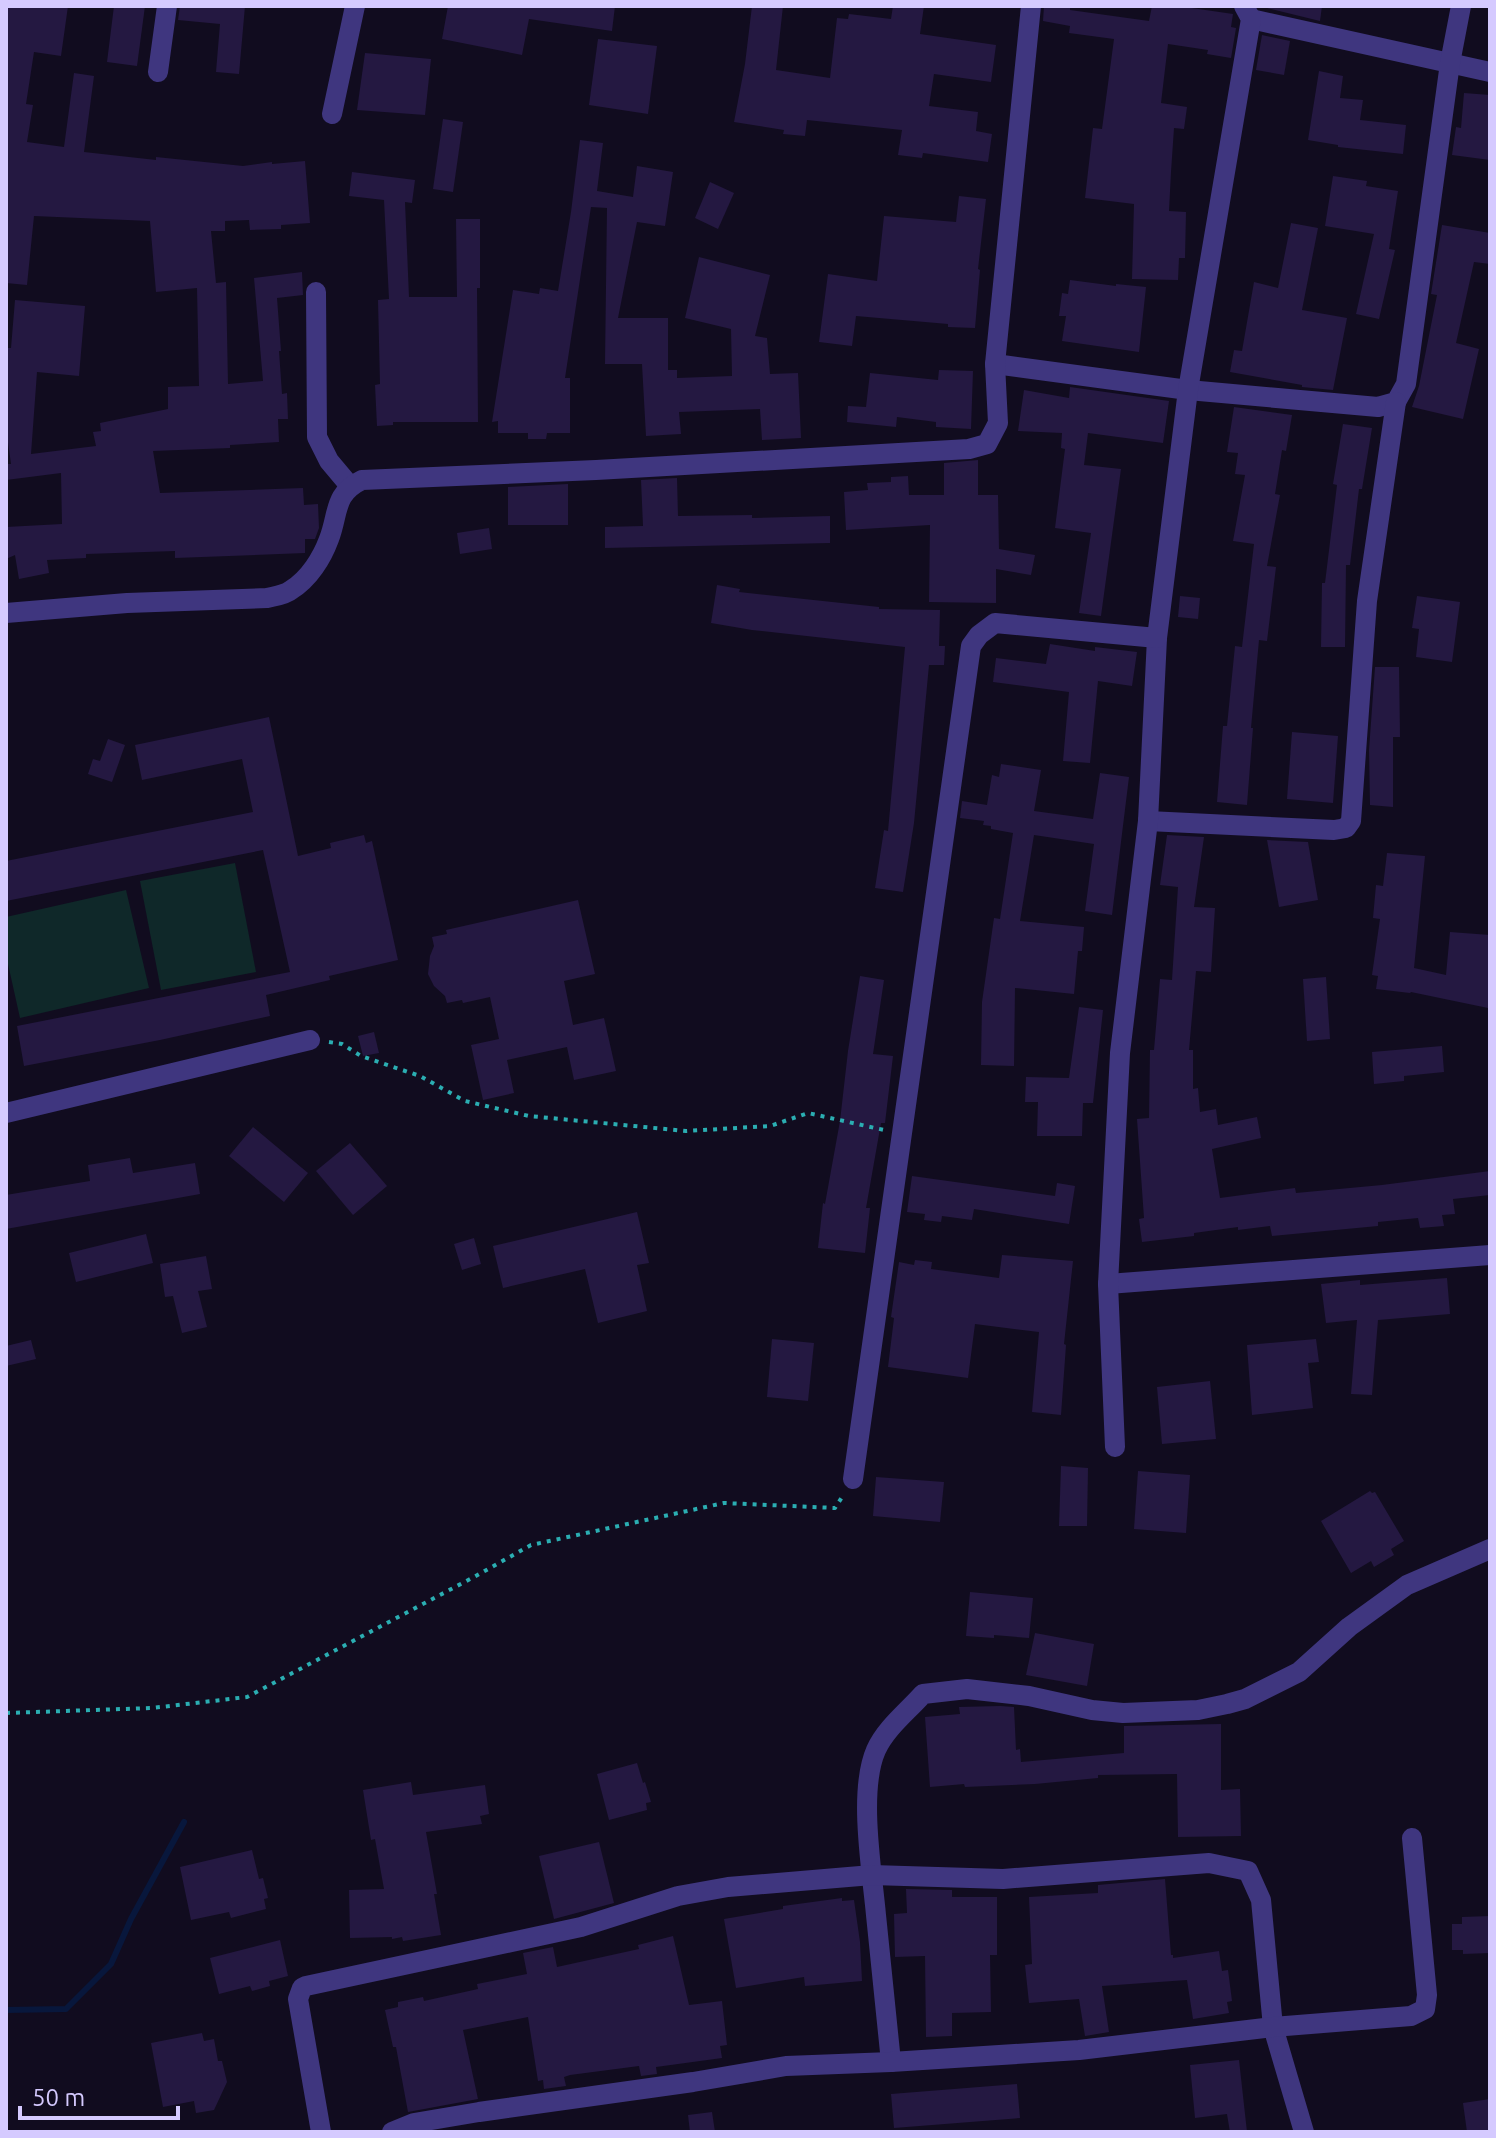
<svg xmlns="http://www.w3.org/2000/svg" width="1496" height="2138" font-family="Ubuntu,sans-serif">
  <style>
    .green { fill: #0f2829 }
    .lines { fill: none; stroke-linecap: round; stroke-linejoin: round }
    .stream { stroke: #08173c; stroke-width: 6 }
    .building { fill: #241841 }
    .path { stroke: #2baeb2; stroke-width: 4; stroke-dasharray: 4 6; stroke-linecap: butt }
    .street { stroke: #3f367f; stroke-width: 20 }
  </style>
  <rect width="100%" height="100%" fill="#110c1f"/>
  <!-- green -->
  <g class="green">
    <polygon points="235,863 256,972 161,990 140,881"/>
    <polygon points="126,890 149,988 20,1018 6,955 6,917"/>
  </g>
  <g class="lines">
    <!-- stream -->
    <polyline class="stream" points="6,2010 66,2009 111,1964 131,1919 184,1822"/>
  </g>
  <!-- building -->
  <g class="building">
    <polygon points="6,6 68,6 61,56 34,52 26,104 33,105 27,142 64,147 74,73 94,76 84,152 156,160 156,157 243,166 272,162 272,164 305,161 310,223 281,225 281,229 250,230 249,220 225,221 225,231 211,231 216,283 226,282 228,384 263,381 254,278 302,272 303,295 277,298 281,351 279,351 282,394 287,393 288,419 278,419 279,442 230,445 230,448 153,451 160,493 303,488 304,505 318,504 319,528 315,539 305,539 305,553 175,558 175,551 86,554 86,558 47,560 49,573 19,579 15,555 6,559 6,527 62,524 61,473 6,480 6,464 11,464 6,428 6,348 11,348 15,300 85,306 79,376 37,372 31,454 96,446 93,432 101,431 100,423 168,409 168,387 199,386 197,288 156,292 150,221 34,216 27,285 6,283"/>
    <polygon points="114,6 145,6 137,66 107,62"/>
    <polygon points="180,6 245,6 239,74 216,72 220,24 178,20"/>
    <polygon points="448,6 615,6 612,31 529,19 522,55 442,39"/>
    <polygon points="752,6 783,6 776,70 830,78 837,18 848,19 849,14 891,19 893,6 924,6 920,34 996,45 991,82 934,74 929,106 978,112 976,131 992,134 988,162 923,153 922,158 898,155 902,130 807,120 805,136 783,134 784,130 734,122 745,64"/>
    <polygon points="1044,6 1070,6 1070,10 1149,21 1152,6 1178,6 1233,14 1231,27 1236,28 1231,58 1207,54 1208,50 1168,44 1161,103 1187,107 1184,129 1174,128 1171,172 1169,211 1186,212 1185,258 1179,258 1178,280 1132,279 1134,204 1085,198 1093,128 1102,129 1114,39 1069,33 1070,26 1043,21"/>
    <polygon points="1259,6 1322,6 1320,21"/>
    <polygon points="1262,35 1290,41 1284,75 1256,70"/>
    <polygon points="598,39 657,46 648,114 589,105"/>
    <polygon points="365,53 431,59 425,115 357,110"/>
    <polygon points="1319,71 1343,76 1340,98 1363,100 1360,120 1406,125 1403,154 1338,147 1338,145 1308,140"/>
    <polygon points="1464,93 1490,95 1490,160 1452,155 1456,127 1461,128"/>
    <polygon points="443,119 463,122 453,192 433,189"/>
    <polygon points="580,140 603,143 597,191 633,197 637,166 673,172 665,226 637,222 618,318 668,318 668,370 677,370 677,378 732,376 731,329 685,318 699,257 770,275 755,336 767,338 770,374 798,373 801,438 762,440 760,409 679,412 681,434 646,436 642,364 605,364 607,208 591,207 565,378 570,378 570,433 547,433 546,439 528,439 528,433 498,433 498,421 492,422 513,290 539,294 540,288 558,291 571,212"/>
    <polygon points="352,172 415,180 412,203 405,202 409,297 457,297 456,219 480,219 480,288 477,288 478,422 393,422 393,425 377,426 375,385 380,384 378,300 389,299 384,200 349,196"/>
    <polygon points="1333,176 1367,181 1366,186 1398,191 1389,249 1395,250 1379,319 1356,314 1374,234 1325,226"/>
    <polygon points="710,182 734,193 718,229 695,218"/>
    <polygon points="959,196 986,199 978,269 980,270 975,328 948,327 948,324 856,316 852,346 819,342 828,274 877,281 884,216 956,222"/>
    <polygon points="1291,223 1318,228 1302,310 1347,318 1333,390 1302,387 1302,385 1230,372 1234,350 1242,351 1254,282 1278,288"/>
    <polygon points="1442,225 1490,233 1490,264 1474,262 1456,343 1479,349 1463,419 1412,407 1419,386 1437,295 1431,294"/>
    <polygon points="1070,280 1116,286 1116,284 1146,287 1139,352 1062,341 1066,316 1059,316 1062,293 1068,294"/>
    <polygon points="939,370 973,371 971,429 936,427 936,422 897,417 896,427 847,422 848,406 866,407 870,373 938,380"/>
    <polygon points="1070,387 1169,401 1163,443 1088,433 1084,465 1121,469 1101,616 1079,613 1091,533 1055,528 1065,449 1061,448 1062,433 1018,431 1024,390 1069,398"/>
    <polygon points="1234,407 1292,415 1286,451 1282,450 1275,494 1280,495 1267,566 1276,567 1267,641 1259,640 1251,728 1253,728 1247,805 1217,802 1223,726 1227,726 1235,646 1242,647 1254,544 1233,541 1245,475 1235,474 1238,453 1227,452"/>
    <polygon points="1343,424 1372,428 1362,489 1359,489 1350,565 1346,565 1345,647 1321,647 1322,583 1325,583 1337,485 1333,484"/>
    <polygon points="978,460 978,495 998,495 999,549 1035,555 1031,575 996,569 996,603 929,602 930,525 846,530 844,492 868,490 867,483 891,482 891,477 908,476 909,495 944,495 944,463"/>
    <polygon points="677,478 678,516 752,515 752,518 830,516 830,543 605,548 605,527 643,526 641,480"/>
    <polygon points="568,484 568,525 508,525 508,487"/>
    <polygon points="489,528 492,549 460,554 457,533"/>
    <polygon points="717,585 740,589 739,592 879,607 879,609 940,610 939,646 945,646 944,665 929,665 914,823 903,892 875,888 884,830 888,831 905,647 752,630 711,623"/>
    <polygon points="1180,596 1200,598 1198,619 1178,617"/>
    <polygon points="1417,596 1460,602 1452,662 1416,657 1419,629 1412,628"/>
    <polygon points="1050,644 1095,651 1095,647 1137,652 1132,686 1098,681 1090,763 1063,761 1069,692 993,682 996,658 1046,664"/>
    <polygon points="1375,667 1399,667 1400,737 1393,737 1393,807 1370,805 1369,750"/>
    <polygon points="269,717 298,856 331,848 330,843 364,835 366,843 372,841 398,960 329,976 330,980 266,995 270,1016 160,1040 24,1066 17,1026 290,972 263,850 6,901 6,861 253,812 242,759 142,780 135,745"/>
    <polygon points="1292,732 1338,736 1333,803 1287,799"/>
    <polygon points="108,739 125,745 112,782 88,774 93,759 100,761"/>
    <polygon points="1001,764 1041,770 1034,811 1093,819 1100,773 1129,777 1112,915 1085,911 1094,844 1034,835 1020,921 1084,927 1082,951 1078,951 1074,994 1015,988 1014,1066 981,1065 982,1002 994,918 1000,919 1013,833 991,829 991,826 983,825 984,821 960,818 962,801 987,805 992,775 999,777"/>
    <polygon points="1167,835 1204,837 1194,907 1215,908 1211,972 1196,971 1189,1050 1193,1050 1193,1089 1198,1088 1200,1112 1216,1109 1218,1125 1257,1117 1261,1138 1212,1149 1220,1198 1295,1188 1296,1193 1382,1185 1490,1171 1490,1195 1453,1199 1455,1214 1442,1215 1444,1226 1420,1228 1418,1218 1378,1222 1378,1226 1272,1236 1270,1226 1238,1230 1238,1227 1194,1233 1194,1236 1142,1242 1139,1219 1144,1218 1137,1119 1149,1118 1150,1050 1154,1050 1160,979 1172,980 1178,887 1160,885"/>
    <polygon points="1267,840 1308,842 1318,900 1279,907"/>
    <polygon points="1387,853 1425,856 1414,968 1446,975 1450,932 1490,935 1490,996 1488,1008 1411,992 1410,993 1376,989 1378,976 1372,975 1380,919 1373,918 1376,885 1383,886"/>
    <polygon points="578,900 595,974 564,981 573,1025 604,1018 616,1071 574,1080 567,1047 507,1060 514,1093 483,1100 471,1045 499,1039 490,997 463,1003 462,1000 447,1003 445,996 434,986 428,974 430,956 434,946 432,937 447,934 446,930"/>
    <polygon points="860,976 884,980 873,1054 893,1056 885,1123 881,1123 866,1208 870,1208 865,1253 818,1248 823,1203 825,1204 840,1121 848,1051"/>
    <polygon points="1326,977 1330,1039 1307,1041 1303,979"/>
    <polygon points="1079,1007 1103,1010 1093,1103 1083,1103 1082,1136 1037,1136 1038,1102 1025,1102 1026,1077 1069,1078"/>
    <polygon points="374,1032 379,1053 363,1056 358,1036"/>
    <polygon points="1442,1046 1444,1072 1404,1076 1404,1081 1374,1084 1372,1052"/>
    <polygon points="253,1127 308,1173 284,1202 229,1156"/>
    <polygon points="350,1143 387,1186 353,1215 316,1171"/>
    <polygon points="130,1158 133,1173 195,1163 200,1194 6,1229 6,1195 90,1181 88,1165"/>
    <polygon points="912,1176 1055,1196 1057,1183 1075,1186 1069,1224 974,1209 972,1220 942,1216 941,1222 924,1220 925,1214 907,1212"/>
    <polygon points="637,1212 649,1263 637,1265 647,1311 598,1323 585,1269 503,1288 493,1246"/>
    <polygon points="146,1234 153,1263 76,1282 69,1253"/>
    <polygon points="474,1238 481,1264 462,1270 454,1244"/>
    <polygon points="1002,1255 1073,1261 1064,1344 1066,1345 1061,1415 1032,1412 1039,1332 975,1324 968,1378 888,1367 894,1318 891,1317 899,1262 914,1265 915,1260 932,1262 931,1269 999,1278"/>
    <polygon points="206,1256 212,1289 198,1291 207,1327 182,1333 173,1296 165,1297 160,1264"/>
    <polygon points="1447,1278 1450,1314 1378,1320 1372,1395 1351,1394 1357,1320 1326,1323 1321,1284 1360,1280 1360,1285"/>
    <polygon points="772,1339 814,1343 808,1401 767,1397"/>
    <polygon points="1316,1339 1319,1362 1308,1363 1313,1408 1252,1415 1247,1345"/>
    <polygon points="31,1340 36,1359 6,1366 6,1346"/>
    <polygon points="1210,1381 1216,1439 1162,1444 1157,1387"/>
    <polygon points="1061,1466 1088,1468 1087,1526 1059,1526"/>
    <polygon points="1138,1471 1190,1475 1186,1533 1134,1529"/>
    <polygon points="876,1477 944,1482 940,1522 873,1516"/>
    <polygon points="1370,1491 1372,1493 1375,1492 1404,1541 1391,1549 1394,1555 1374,1567 1371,1561 1351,1573 1321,1521"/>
    <polygon points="970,1592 1033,1598 1029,1638 994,1635 994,1638 966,1636"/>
    <polygon points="1035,1633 1094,1644 1087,1686 1026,1675"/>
    <polygon points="1000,1706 1014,1707 1016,1750 1020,1749 1021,1762 1124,1753 1124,1726 1221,1724 1221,1790 1240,1789 1241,1836 1178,1837 1177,1774 1098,1775 1098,1778 1035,1784 965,1787 964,1784 930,1787 925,1717 960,1714 959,1707"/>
    <polygon points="637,1763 643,1783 645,1782 651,1802 646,1803 647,1810 609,1820 597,1774"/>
    <polygon points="411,1782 413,1795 485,1785 489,1814 480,1816 482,1824 426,1832 437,1894 434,1894 441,1935 403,1941 402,1937 392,1939 392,1937 350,1938 349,1890 384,1889 375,1839 371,1840 363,1790"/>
    <polygon points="599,1842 614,1903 554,1919 539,1856"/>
    <polygon points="252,1850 259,1879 263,1878 268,1898 264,1899 266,1909 231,1918 229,1912 191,1920 180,1867"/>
    <polygon points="1165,1879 1171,1955 1173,1955 1173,1958 1219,1951 1222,1971 1228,1970 1232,2001 1227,2002 1229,2013 1193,2019 1187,1980 1102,1986 1109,2032 1085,2036 1079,1999 1029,2003 1025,1965 1032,1964 1029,1897 1098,1893 1098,1885"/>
    <polygon points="906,1889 952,1890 952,1897 997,1897 997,1955 990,1955 991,2012 952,2013 952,2036 926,2037 925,1956 895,1957 894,1914 907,1913"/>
    <polygon points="842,1898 842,1901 854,1900 860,1942 862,1981 805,1986 804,1977 736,1988 724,1919 783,1909 783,1906"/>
    <polygon points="1490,1916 1490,1953 1463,1954 1463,1950 1452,1950 1452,1924 1462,1924 1462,1917"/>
    <polygon points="673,1936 689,2005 722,2001 727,2045 720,2046 722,2058 656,2067 657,2074 641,2076 639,2066 570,2075 564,2077 566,2086 544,2089 543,2080 538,2081 528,2017 463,2030 478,2099 408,2112 396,2047 393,2047 385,2010 398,2007 398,2002 423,1997 424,2001 478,1989 477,1984 527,1974 523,1953 553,1947 557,1967 639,1949 638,1945"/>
    <polygon points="280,1940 288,1976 269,1981 270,1986 252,1991 250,1986 219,1994 210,1958"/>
    <polygon points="202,2033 204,2041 214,2039 218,2061 222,2061 227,2082 214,2110 196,2113 194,2101 163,2107 151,2043"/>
    <polygon points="1239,2060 1247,2132 1230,2132 1227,2114 1195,2118 1190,2065"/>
    <polygon points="1017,2084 1020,2118 894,2128 891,2094"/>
    <polygon points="1490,2099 1490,2132 1467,2132 1463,2103"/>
    <polygon points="712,2112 715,2132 690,2132 688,2115"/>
  </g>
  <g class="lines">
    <!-- path -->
    <g class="path">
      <polyline points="329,1042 342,1044 361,1056 420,1076 465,1101 529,1116 686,1131 770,1126 808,1113 884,1130"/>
      <polyline points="6,1713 152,1708 247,1697 474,1577 531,1545 724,1503 835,1508 844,1494"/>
    </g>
    <!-- street -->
    <g class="street">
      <polyline points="1251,19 1490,72"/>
      <polyline points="158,72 167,6"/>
      <polyline points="332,114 355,6"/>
      <polyline points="316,292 317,437 329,461 350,486"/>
      <polyline points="995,364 1188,390 1378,407 1396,402 1406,384 1450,63 1461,6"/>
      <path d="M 6,613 L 127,603 L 267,598 C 275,596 285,595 291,590 C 309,579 322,558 329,539 C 339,513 333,494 362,480 L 596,470 L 969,449 L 987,444 L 998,423 L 995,364 L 1031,6"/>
      <polyline points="1148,821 1334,830 1346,828 1351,821 1367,601 1396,402"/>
      <polyline points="6,1113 310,1040"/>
      <polyline points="1108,1284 1490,1255"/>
      <polyline points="1115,1447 1108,1284 1120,1053 1148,821 1157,638"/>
      <polyline points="853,1479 971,646 979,635 995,623 1157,638 1188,390 1251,19 1244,6"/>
      <path d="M 891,2062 C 886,2013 881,1964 876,1915 C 872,1870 858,1791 876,1750 C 886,1728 907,1712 923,1694 L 967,1689 L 1029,1696 L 1092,1710 L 1123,1713 L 1198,1710 L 1227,1704 L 1245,1699 L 1299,1672 L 1349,1627 L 1407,1585 L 1490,1549"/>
      <polyline points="321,2132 298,1999 302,1988 306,1986 581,1927 678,1896 728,1887 872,1875 1003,1879 1209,1863 1248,1871 1261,1900 1273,2027 1304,2132"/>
      <polyline points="392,2132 414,2123 479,2112 693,2082 786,2066 891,2062 1079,2050 1273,2027 1411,2016 1425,2009 1427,1995 1412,1838"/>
    </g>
  </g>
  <!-- border -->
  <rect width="1496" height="2138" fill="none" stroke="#d5caff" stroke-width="16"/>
  <!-- scale -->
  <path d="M20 2106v12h158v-12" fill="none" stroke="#d5caff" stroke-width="4"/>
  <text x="32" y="2106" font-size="24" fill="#d5caff" stroke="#110c1f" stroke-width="6" paint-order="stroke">50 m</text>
</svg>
